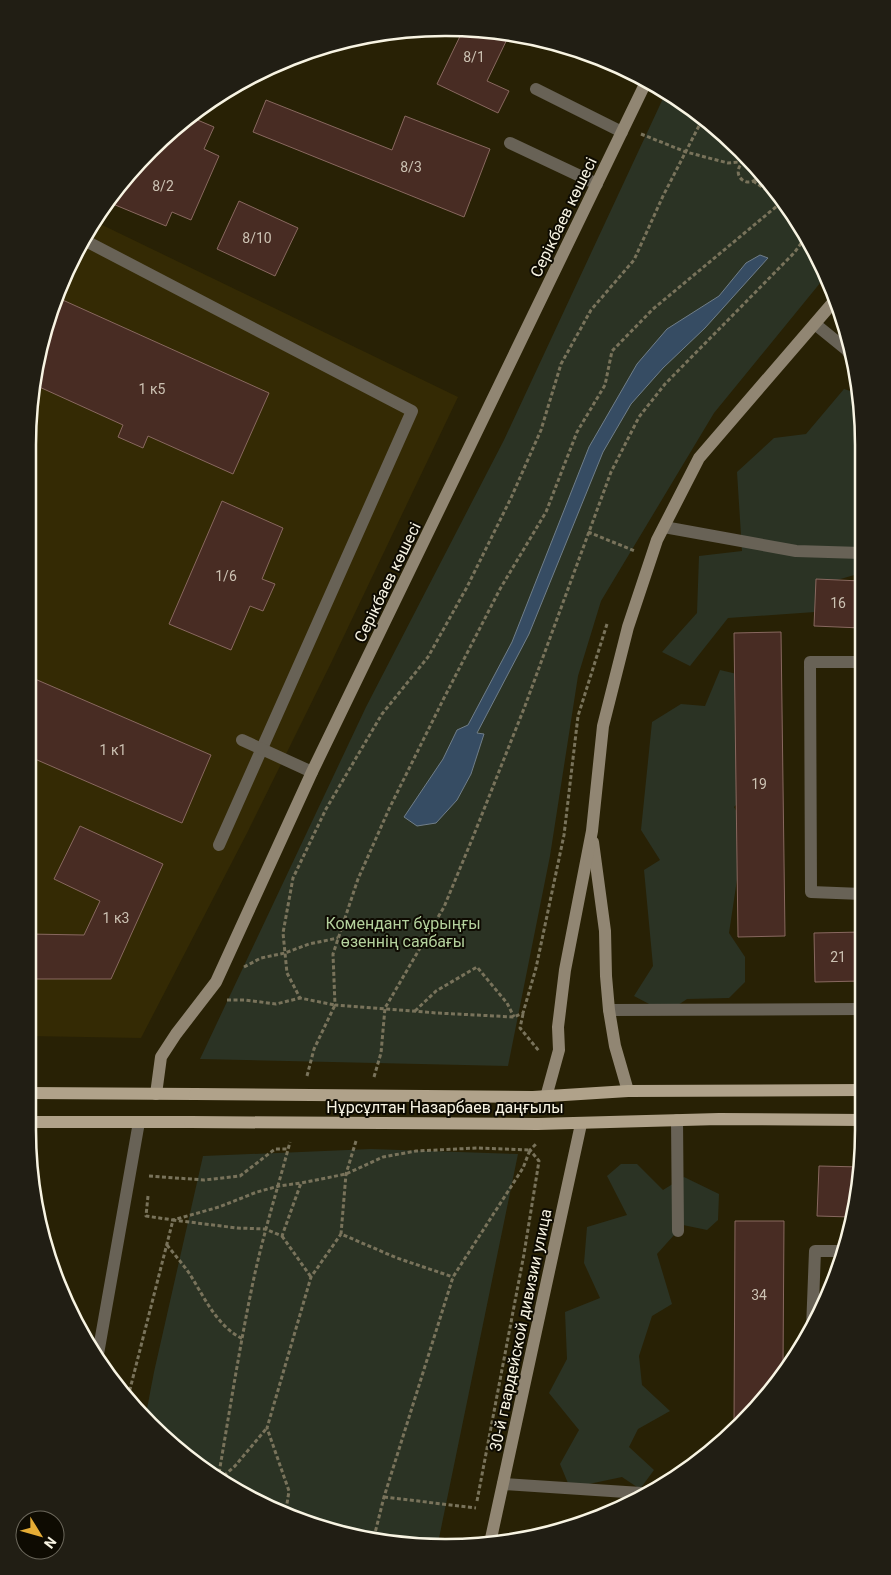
<svg xmlns="http://www.w3.org/2000/svg" width="891" height="1575" font-family="Roboto,sans-serif">
  <style>
    .built { fill: #342a04 }
    .green { fill: #2b3324 }
    .water { fill: #364c63; stroke: #707e89 }
    .building { fill: #482c23; stroke: #88685f }
    .lines { fill: none; stroke-linecap: round; stroke-linejoin: round }
    .path { stroke: #79735b; stroke-width: 3; stroke-dasharray: 4 2.5; stroke-linecap: butt }
    .lane { stroke: #686256; stroke-width: 12 }
    .secondary { stroke: #918673; stroke-width: 12 }
    .primary { stroke: #b0a28a; stroke-width: 12 }
    .primary-bridge { stroke: #b0a28a; stroke-width: 12 }
    .labels { text-anchor: middle; stroke-width: 4; stroke-linejoin: round; paint-order: stroke }
    .number-label { font-size: 14px; fill: #ccc2b3 }
    .street-label { font-size: 16px; fill: #f8f4e3; stroke: #0e0b02 }
    .park-label { font-size: 16px; fill: #b4d19d; stroke: #0e0b02 }
    .rim { fill: none; stroke: #f8f4e3; stroke-width: 2.5 }
  </style>
  <rect width="100%" height="100%" fill="#282105"/>
  <!-- built -->
  <polygon class="built" points="94,221 458,397 332,661 247,833 141,1038 28,1036 28,418 50,311 84,236"/>
  <!-- green -->
  <g class="green">
    <polygon points="666,92 741,150 793,214 825,277 714,413 601,601 578,676 550,856 508,1066 200,1059 366,707 504,440"/>
    <polygon points="844,389 860,394 861,549 849,554 861,562 861,573 817,586 815,612 728,618 690,666 662,652 697,613 699,556 742,551 737,472 774,438 806,434"/>
    <polygon points="720,670 737,674 749,792 734,807 745,826 729,933 745,957 745,982 729,998 687,999 666,1013 634,996 653,966 644,870 660,860 641,830 652,722 681,704 705,706"/>
    <polygon points="371,1149 518,1154 438,1543 337,1533 213,1477 146,1414 154,1372 203,1156"/>
    <polygon points="621,1164 637,1164 663,1190 684,1177 719,1194 718,1220 707,1230 683,1225 657,1254 672,1304 652,1316 639,1356 642,1385 670,1411 638,1429 629,1447 654,1470 640,1489 622,1477 570,1488 560,1464 579,1430 549,1393 567,1359 565,1312 600,1298 584,1263 587,1227 627,1215 607,1176"/>
  </g>
  <!-- water -->
  <polygon class="water" points="760,255 768,258 705,328 663,368 631,404 603,452 529,634 477,733 484,734 471,774 457,800 436,823 417,826 404,817 443,759 457,730 468,725 512,642 589,447 637,364 667,329 719,296 746,263"/>
  <!-- building -->
  <g class="building">
    <polygon points="463,30 500,31 510,33 487,81 509,91 498,113 437,84"/>
    <polygon points="266,100 392,150 405,116 490,149 464,217 253,132"/>
    <polygon points="188,116 214,127 204,149 219,156 191,220 172,212 166,226 108,202 131,170"/>
    <polygon points="239,201 298,228 275,276 217,249"/>
    <polygon points="56,297 269,393 233,474 148,436 143,448 118,437 123,425 35,385 50,311"/>
    <polygon points="222,501 283,528 262,579 275,584 263,611 250,606 231,650 169,624"/>
    <polygon points="816,579 861,581 861,628 814,626"/>
    <polygon points="781,632 785,936 738,937 734,633"/>
    <polygon points="28,676 211,755 182,823 28,756"/>
    <polygon points="80,826 163,864 111,979 28,979 28,934 84,935 100,901 54,879"/>
    <polygon points="862,932 862,981 815,982 814,933"/>
    <polygon points="819,1166 861,1167 851,1217 817,1216"/>
    <polygon points="735,1221 784,1221 783,1368 734,1428"/>
  </g>
  <g class="lines">
    <!-- path -->
    <g class="path">
      <polyline points="641,134 686,152 728,163 750,161"/>
      <path d="M 745,154 L 744,161 C 727,176 752,193 760,173"/>
      <polyline points="753,181 774,195 781,202"/>
      <polyline points="588,532 635,551"/>
      <polyline points="607,624 578,716 564,835 536,968 523,1013 514,1017 437,1013 335,1005 333,954 358,879 389,809 443,700 500,589 546,512 577,432 605,385 612,351 653,309 783,201"/>
      <polyline points="244,967 261,958 285,953 309,944 338,938"/>
      <polyline points="227,1000 245,1000 276,1004 300,998"/>
      <polyline points="415,1011 436,991 477,967 507,1003 514,1017"/>
      <polyline points="523,1014 520,1028 539,1051"/>
      <polyline points="307,1076 314,1049 335,1005 300,998 287,973 283,933 293,878 326,809 382,714 428,657 467,587 511,498 541,430 561,364 591,310 634,260 663,196 702,120"/>
      <polyline points="374,1077 381,1053 385,1008 444,907 473,837 525,706 611,472 639,417 665,384 794,253 805,238"/>
      <polyline points="356,1141 346,1174 341,1234 397,1258 453,1277"/>
      <polyline points="149,1176 204,1180 240,1176 275,1149 288,1149"/>
      <polyline points="148,1196 146,1216 173,1220 219,1207 257,1192 279,1186 301,1183"/>
      <polyline points="282,1236 311,1277"/>
      <path d="M 167,1245 C 174,1254 182,1263 189,1273 C 204,1296 216,1326 243,1339"/>
      <polyline points="128,1397 173,1220 237,1228 265,1229 282,1236 301,1183 346,1174 383,1157 416,1151 477,1148 530,1150 523,1168 453,1277 384,1497 374,1537"/>
      <path d="M 218,1479 C 229,1415 239,1350 252,1287 C 262,1238 277,1191 290,1142"/>
      <polyline points="219,1480 235,1466 266,1429"/>
      <polyline points="384,1497 476,1508"/>
      <polyline points="477,1501 524,1254 539,1161 530,1150 536,1144"/>
      <polyline points="286,1510 289,1491 267,1428 311,1277 341,1234"/>
    </g>
    <!-- lane -->
    <g class="lane">
      <polyline points="536,89 622,132"/>
      <polyline points="510,143 597,184"/>
      <polyline points="82,239 412,411 219,845"/>
      <polyline points="815,324 847,350 852,359"/>
      <polyline points="664,527 796,551 861,553"/>
      <polyline points="861,662 810,662 811,892 862,894"/>
      <polyline points="242,740 312,772"/>
      <polyline points="609,1010 862,1009"/>
      <polyline points="677,1120 678,1231"/>
      <polyline points="812,1329 815,1251 844,1251"/>
      <polyline points="98,1354 139,1122"/>
      <polyline points="503,1484 641,1493"/>
    </g>
    <!-- secondary -->
    <g class="secondary">
      <polyline points="593,842 605,931 606,976 609,1010 615,1046 628,1091"/>
      <polyline points="156,1094 161,1057 176,1034 216,982 312,772 647,80"/>
      <polyline points="546,1097 559,1050 558,1027 565,970 592,831 603,726 628,627 657,540 699,458 836,299"/>
      <polyline points="490,1543 581,1124"/>
    </g>
    <!-- primary -->
    <g class="primary">
      <polyline points="28,1093 195,1094"/>
      <polyline points="533,1097 628,1091 862,1090"/>
      <polyline points="28,1122 190,1122"/>
      <polyline points="537,1124 719,1119 862,1120"/>
    </g>
    <!-- primary-bridge -->
    <g class="primary-bridge">
      <polyline points="195,1094 533,1097"/>
      <polyline points="190,1122 537,1124"/>
    </g>
  </g>
  <g class="labels">
    <!-- number labels -->
    <g class="number-label">
      <text x="474" y="62">8/1</text>
      <text x="411" y="172">8/3</text>
      <text x="163" y="191">8/2</text>
      <text x="257" y="243">8/10</text>
      <text x="152" y="394">1 к5</text>
      <text x="226" y="581">1/6</text>
      <text x="838" y="608">16</text>
      <text x="113" y="755">1 к1</text>
      <text x="759" y="789">19</text>
      <text x="116" y="923">1 к3</text>
      <text x="838" y="962">21</text>
      <text x="759" y="1300">34</text>
    </g>
    <!-- street labels -->
    <g class="street-label">
      <text transform="translate(563 217) rotate(-64)" y="6">Серікбаев көшесі</text>
      <text transform="translate(387 582) rotate(-64)" y="6">Серікбаев көшесі</text>
      <text x="445" y="1113">Нұрсұлтан Назарбаев даңғылы</text>
      <text transform="translate(520 1330) rotate(-78)" y="6">30-й гвардейской дивизии улица</text>
    </g>
    <!-- park labels -->
    <g class="park-label">
      <text x="403" y="929">Комендант бұрыңғы<tspan x="403" dy="18">өзеннің саябағы</tspan></text>
    </g>
  </g>
  <!-- crop -->
  <path d="M0 0H891V1575H0ZM445 36H446A409 409 0 0 1 855 445V1130A409 409 0 0 1 446 1539H445A409 409 0 0 1 36 1130V445A409 409 0 0 1 445 36Z" fill="#211e14" fill-rule="evenodd"/>
  <path class="rim" d="M445 36H446A409 409 0 0 1 855 445V1130A409 409 0 0 1 446 1539H445A409 409 0 0 1 36 1130V445A409 409 0 0 1 445 36Z"/>
  <!-- north arrow -->
  <g transform="translate(40 1535) rotate(127)"><circle r="24" fill="#0e0b02" stroke="#6c685c"/>
  <path d="M0-4L9 19L0 12L-9 19Z" fill="#e6ad36"/>
  <text y="-8" font-size="14" font-weight="bold" text-anchor="middle" fill="#f8f4e3">N</text>
  </g>
</svg>
